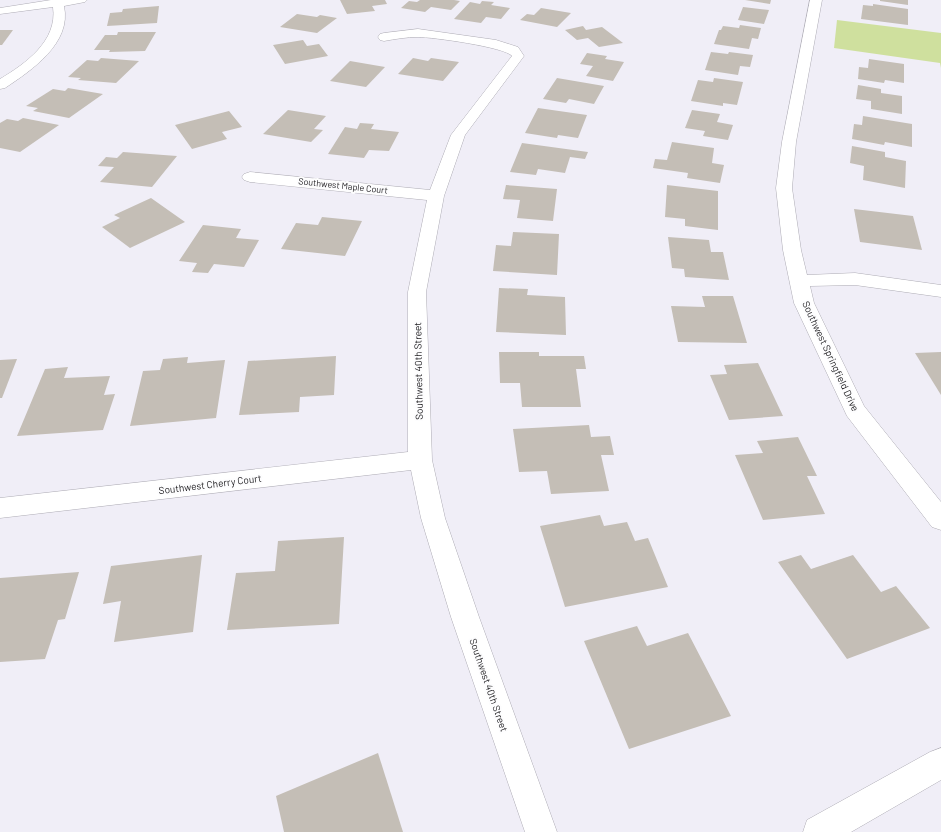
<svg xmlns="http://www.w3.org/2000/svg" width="941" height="832" font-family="Barlow,sans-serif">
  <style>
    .green { fill: #cfe09e }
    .building { fill: #c4beb6 }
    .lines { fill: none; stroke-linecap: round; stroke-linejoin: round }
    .minor-casing { stroke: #aeacb5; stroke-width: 1 }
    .minor { fill: #fff; fill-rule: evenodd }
    .labels { text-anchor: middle; stroke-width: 4; stroke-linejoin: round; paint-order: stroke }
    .far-street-label { font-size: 9px; fill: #1d1c1f; stroke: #fdfdfe }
    .street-label { font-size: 10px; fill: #1d1c1f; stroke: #fdfdfe }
  </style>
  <rect width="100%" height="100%" fill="#f0eef7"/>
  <!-- green -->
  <polygon class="green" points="837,20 941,33 941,68 940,63 834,48"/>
  <!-- building -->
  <g class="building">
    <polygon points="340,0 385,0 387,4 372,6 375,11 347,14"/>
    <polygon points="420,0 454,0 460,1 451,10 431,7 425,12 401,8 409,1 417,2"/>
    <polygon points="745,0 771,0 770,4"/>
    <polygon points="880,0 908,0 908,5 880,1"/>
    <polygon points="482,1 494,2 491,5 510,8 501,19 486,17 481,23 454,19 470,2 480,4"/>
    <polygon points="873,4 908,9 908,25 861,19 863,5 873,6"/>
    <polygon points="159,6 157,23 107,26 110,13 122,12 123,9"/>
    <polygon points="743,7 769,10 764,24 738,20"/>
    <polygon points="541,8 571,13 557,27 520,20 527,14 534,15"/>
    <polygon points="297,14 317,17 320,15 337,18 317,33 280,27"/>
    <polygon points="740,25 761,28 758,39 752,38 749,49 714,44 719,30 721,30 723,26 739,28"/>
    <polygon points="583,26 586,30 602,27 623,43 599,47 588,38 577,40 565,30"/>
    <polygon points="0,30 13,30 2,45 0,45"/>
    <polygon points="118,32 156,32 145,51 109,52 110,50 94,50 105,35 117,35"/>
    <polygon points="303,40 307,46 319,44 328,56 285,64 273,45"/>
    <polygon points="711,52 728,54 729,52 753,55 750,67 740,66 738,75 705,70"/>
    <polygon points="587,53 607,56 605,59 624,62 613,81 586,76 593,66 580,64"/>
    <polygon points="101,58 139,61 116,83 78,80 81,78 68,77 87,60 98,61"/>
    <polygon points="413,58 428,61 431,58 459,62 443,81 398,74"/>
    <polygon points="869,59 904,64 904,83 885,80 884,83 858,79 859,67 868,68"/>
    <polygon points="350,61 385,67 366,87 330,81"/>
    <polygon points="557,78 604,86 594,104 569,99 566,103 543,99"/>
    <polygon points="714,78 743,82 737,105 723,103 723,106 691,101 698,80 713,82"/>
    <polygon points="858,85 881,89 881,93 902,96 902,114 871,109 871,101 856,99"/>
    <polygon points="68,88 103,94 69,118 33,111 38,108 26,106 53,89 65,91"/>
    <polygon points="538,108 587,115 578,138 558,135 557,138 525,133"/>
    <polygon points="288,110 326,116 314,129 323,130 311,142 263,134"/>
    <polygon points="692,110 720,114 717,122 733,125 728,140 703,136 705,131 685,128"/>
    <polygon points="229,111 242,127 222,132 227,139 192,149 175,125"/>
    <polygon points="863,116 912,124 912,147 885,142 884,145 852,139 854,124 862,125"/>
    <polygon points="23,118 59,125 20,152 0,148 0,123 7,119 18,121"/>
    <polygon points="360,123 374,124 371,129 399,132 389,151 369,150 364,158 328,154 345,127 357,129"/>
    <polygon points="672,142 714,148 712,163 724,165 720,183 687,178 688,173 653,168 655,159 667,160"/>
    <polygon points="522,143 588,152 585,159 570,157 565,173 538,169 536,175 510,172"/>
    <polygon points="852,146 885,152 885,157 906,161 905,188 863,180 864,166 850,163"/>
    <polygon points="123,152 177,156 152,187 100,182 114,167 98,166 106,157 117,158"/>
    <polygon points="506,185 557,189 553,221 517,218 520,200 503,199"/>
    <polygon points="667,185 718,191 718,230 685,226 685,219 665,217"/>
    <polygon points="151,198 185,222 130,248 102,227 120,218 114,215"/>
    <polygon points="854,209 913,216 922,250 860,242"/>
    <polygon points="322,217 362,221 345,256 281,249 296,223 318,225"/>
    <polygon points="203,225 241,229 236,238 259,240 244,267 214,264 208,273 192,272 197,263 179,261"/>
    <polygon points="513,232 559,234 557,275 493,271 496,245 511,246"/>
    <polygon points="668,237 709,240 711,252 723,252 729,280 685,277 684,269 672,268"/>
    <polygon points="499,288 528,289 527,295 565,297 566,335 496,332"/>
    <polygon points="702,296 733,296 747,343 678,342 671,306 705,307"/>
    <polygon points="499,352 539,352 539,356 584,356 586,369 576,369 581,407 522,407 520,383 500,383"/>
    <polygon points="941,352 941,395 915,353"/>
    <polygon points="336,356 334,395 300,397 299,412 239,415 248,361"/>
    <polygon points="188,357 187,363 225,360 216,418 130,426 143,371 160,370 163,359"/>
    <polygon points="17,359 2,398 0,398 0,360"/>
    <polygon points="758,363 783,416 729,420 710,375 727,374 724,365"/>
    <polygon points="68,367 64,378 110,376 104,395 115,394 103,430 17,436 45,369"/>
    <polygon points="589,425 591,437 610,436 614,455 601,455 609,491 551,494 547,471 519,472 513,429"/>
    <polygon points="798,437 817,476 807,476 825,514 763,520 735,455 763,453 757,441"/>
    <polygon points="600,515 604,526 627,522 635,541 648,538 668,587 565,607 540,526"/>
    <polygon points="344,537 339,624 227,630 236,573 275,571 278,541"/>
    <polygon points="202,555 193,632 114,642 121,601 103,604 111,566"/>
    <polygon points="801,555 811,569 853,555 881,592 896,586 930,628 847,659 778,562"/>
    <polygon points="79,572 65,619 58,620 45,659 0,662 0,578"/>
    <polygon points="637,626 647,646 688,633 731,716 629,749 584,641"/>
    <polygon points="378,753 403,832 284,832 276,796"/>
  </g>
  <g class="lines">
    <!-- minor casing -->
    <g class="minor-casing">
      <g id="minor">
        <path d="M 87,0 L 85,2 L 64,6 C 72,43 32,70 5,88 L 0,89 L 0,79 C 25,64 58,41 53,7 L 0,14 L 0,8 L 51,0 Z"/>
        <polygon points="810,0 822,0 796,142 792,188 801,250 807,275 855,273 941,285 941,297 855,285 810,286 814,303 864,406 941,502 941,530 932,527 847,416 794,303 783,250 776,188 782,142"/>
        <path d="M 418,29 L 496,40 L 518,47 L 524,56 L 465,135 L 444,196 L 426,292 L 432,460 L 445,518 L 479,617 L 557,832 L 525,832 L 451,617 L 421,518 L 411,470 L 0,518 L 0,498 L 408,452 L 408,292 L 427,200 L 250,182 L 244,180 L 242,177 L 244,174 L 250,172 L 430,190 L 451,135 L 512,56 C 505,47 432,37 418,37 C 407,37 395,39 384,41 L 380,40 L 378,37 L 380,34 L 384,33 Z"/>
        <polygon points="941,748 941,780 851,832 803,832 807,820 930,752"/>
      </g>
    </g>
    <!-- minor -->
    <use href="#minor" class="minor"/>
  </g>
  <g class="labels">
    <!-- far-street labels -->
    <g class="far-street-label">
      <text transform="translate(343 186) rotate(6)" y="3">Southwest Maple Court</text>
    </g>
    <!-- street labels -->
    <g class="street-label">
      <text transform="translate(831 356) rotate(65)" y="4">Southwest Springfield Drive</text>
      <text transform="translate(418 371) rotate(-91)" y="4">Southwest 40th Street</text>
      <text transform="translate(210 484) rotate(-7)" y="4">Southwest Cherry Court</text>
      <text transform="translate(489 685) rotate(71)" y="4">Southwest 40th Street</text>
    </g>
  </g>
</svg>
